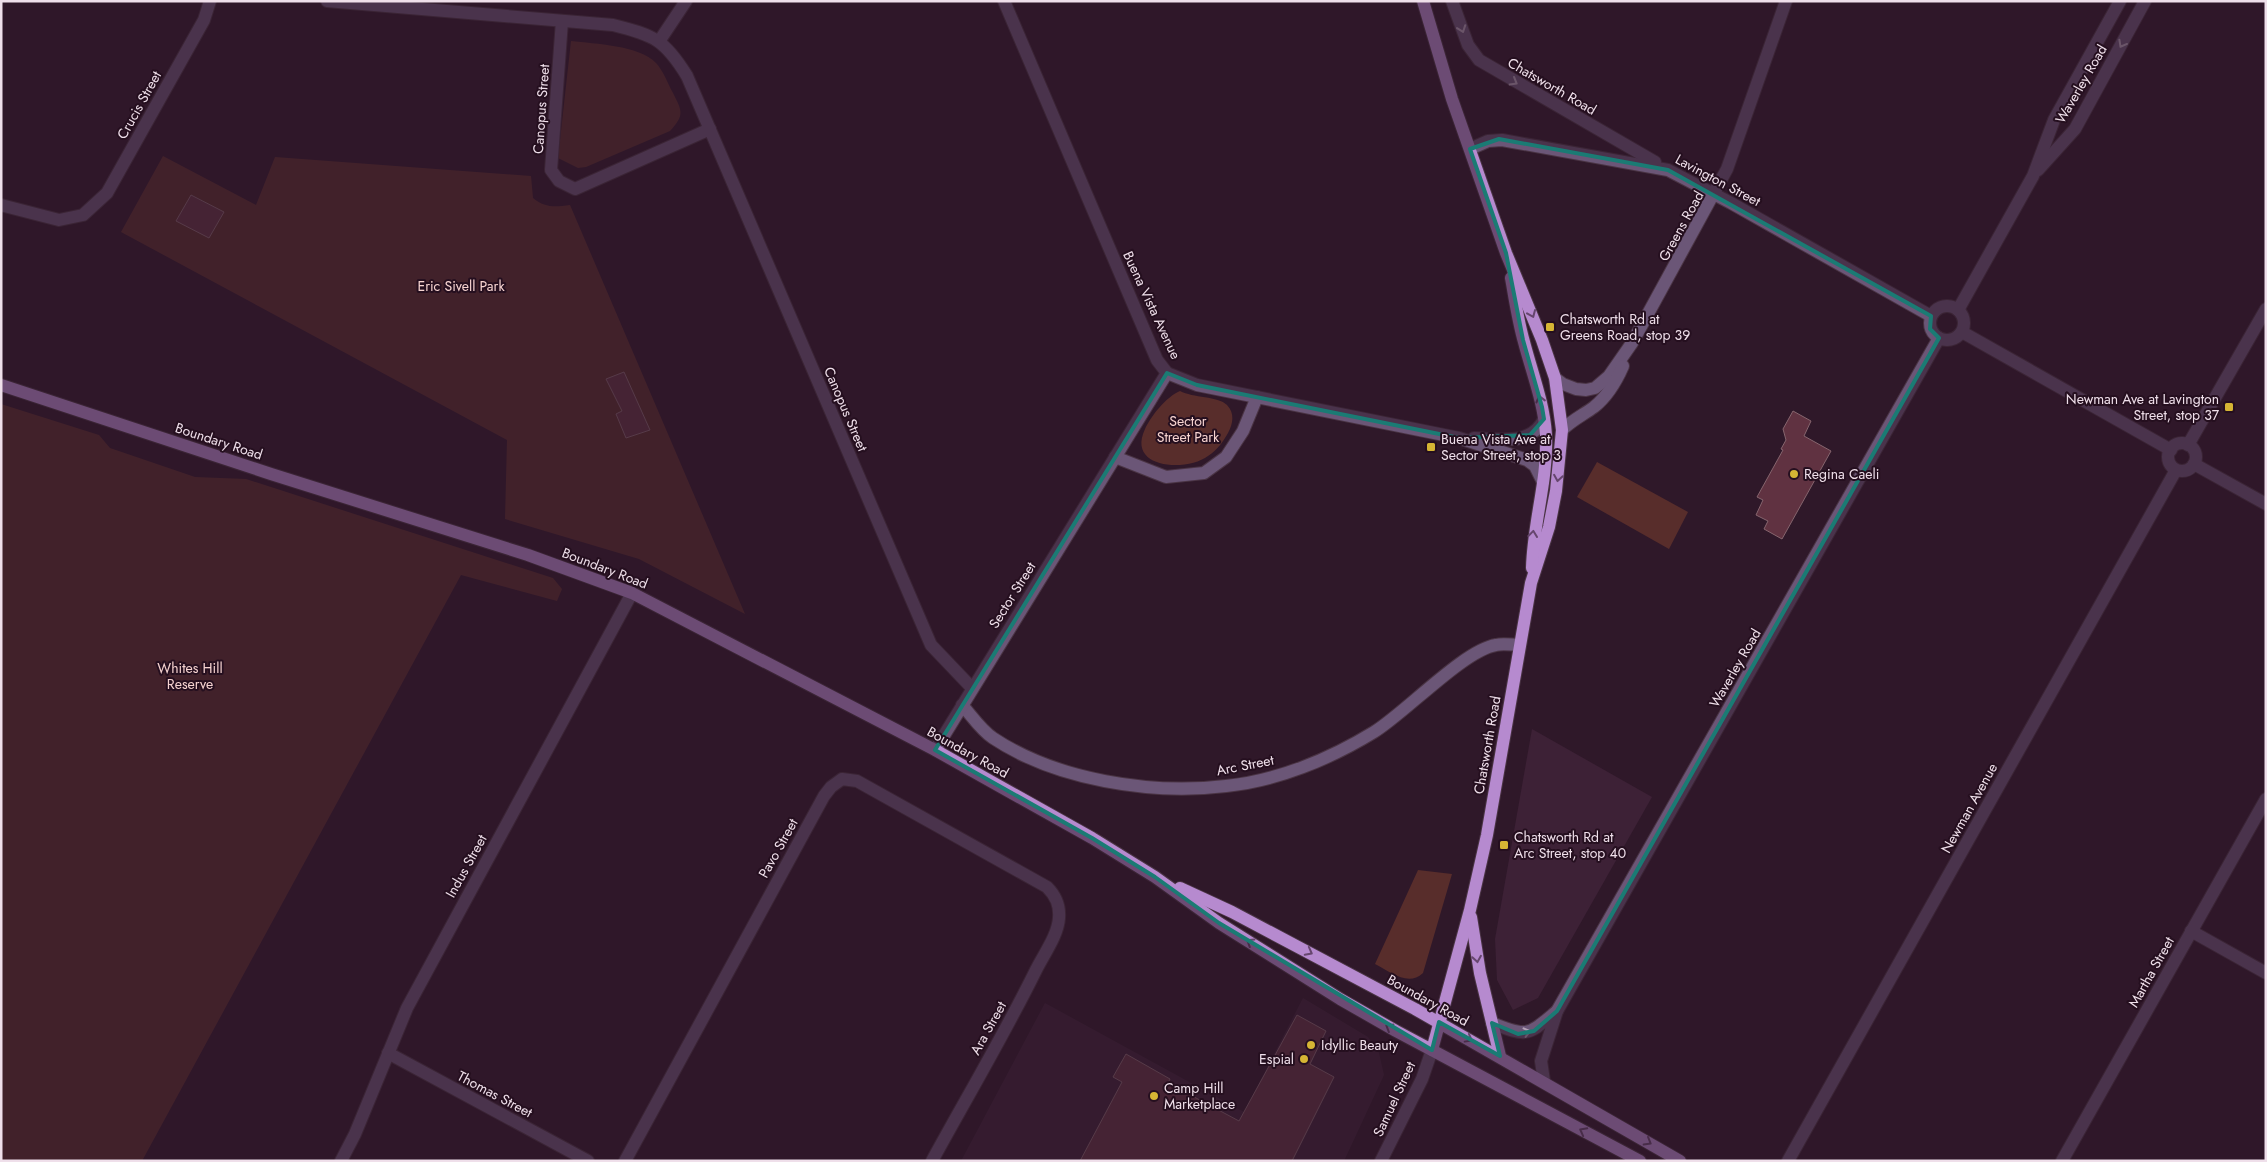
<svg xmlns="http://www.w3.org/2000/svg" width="2267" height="1162" font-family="Jost,sans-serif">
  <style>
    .built { fill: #3d2136 }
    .green { fill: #582d2b; fill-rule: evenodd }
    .building { fill: #603241; stroke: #86656e }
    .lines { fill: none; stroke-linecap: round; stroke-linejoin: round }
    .minor-casing { stroke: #4a3444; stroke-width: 14 }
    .major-casing { stroke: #4a3444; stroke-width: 14 }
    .minor { stroke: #6b5677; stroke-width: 12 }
    .major { stroke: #b68acf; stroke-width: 12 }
    .oneway { stroke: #b4a1b6 }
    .oneway2 { stroke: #66466e }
    .marked { fill: none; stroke: #1a7b74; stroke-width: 4; stroke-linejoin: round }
    .poi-dot { fill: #d6b534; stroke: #250f1f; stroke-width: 2 }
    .labels { text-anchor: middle; stroke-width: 4; stroke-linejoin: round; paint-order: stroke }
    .street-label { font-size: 14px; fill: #efdfea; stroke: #250f1f }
    .park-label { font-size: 14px; fill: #f7d4d1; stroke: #250f1f }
    .poi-label { font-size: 14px; fill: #efdfea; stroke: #250f1f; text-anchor: start }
  </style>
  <rect width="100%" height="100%" fill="#2f1829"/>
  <!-- built -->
  <g class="built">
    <polygon points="1532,729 1652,797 1538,998 1513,1010 1497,980 1495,939"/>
    <polygon points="1303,998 1368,1037 1379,1053 1384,1075 1344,1161 961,1161 1045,1003 1244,1112"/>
  </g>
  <!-- green -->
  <g class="green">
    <path d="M 571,41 C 595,44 639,45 656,63 C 663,70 668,84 673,93 C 682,111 685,115 670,131 L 586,167 L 578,168 L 558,158 Z"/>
    <path d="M 163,156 L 256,205 L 275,157 L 531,176 L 533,198 C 545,208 555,207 570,205 L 745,614 L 639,559 L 505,519 L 507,440 L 121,232 ZM 191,195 L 192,195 L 223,212 L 176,221 ZM 624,373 L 650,430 L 627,437 L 616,414 L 622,411 L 606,379 Z"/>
    <path d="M 1180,391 C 1193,398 1218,396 1227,405 C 1235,413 1233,424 1228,433 C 1223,442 1217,450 1208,456 C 1187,472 1126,469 1145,429 C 1151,416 1166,397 1180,391 Z"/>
    <polygon points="1,404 99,435 110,448 195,477 246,479 553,578 562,589 557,601 461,575 142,1161 1,1161"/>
    <polygon points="1597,462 1688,512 1669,549 1577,497"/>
    <path d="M 1418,870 L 1452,874 L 1423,973 C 1408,987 1391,972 1375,964 Z"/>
  </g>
  <!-- building -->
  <g class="building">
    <polygon points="191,195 224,212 209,238 176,221"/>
    <polygon points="624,372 650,430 626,438 616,414 622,411 606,379"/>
    <polygon points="1793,411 1811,421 1804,436 1831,451 1782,539 1764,529 1768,521 1756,515 1763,500 1757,497 1783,450 1781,449 1786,440 1783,429"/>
    <polygon points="1297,1015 1326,1031 1310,1064 1334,1077 1292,1161 1080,1161 1122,1082 1113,1077 1126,1054 1170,1079 1168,1083 1239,1121"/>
  </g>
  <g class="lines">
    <!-- minor casing -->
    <g class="minor-casing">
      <g id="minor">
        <path d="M 327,1 L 613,25 C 654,35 665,40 687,76 L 931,645 L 972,688"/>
        <polyline points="1004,1 1157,360 1167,373 1197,385 1459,438 1527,460 1535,466 1543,482"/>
        <polyline points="1452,1 1468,45 1479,60 1655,162"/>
        <polyline points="562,21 551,170 559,181 575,189 710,129"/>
        <polyline points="660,40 686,1"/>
        <polyline points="1470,149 1488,141 1502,140 1668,170 1731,203 1931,316"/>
        <polyline points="2038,170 2075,129 2145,1"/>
        <polyline points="1,205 59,220 83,215 107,193 204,20 210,1"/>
        <circle cx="1947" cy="323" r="17"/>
        <polyline points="1958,310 2033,176 2054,120 2120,1"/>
        <polyline points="1962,332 2171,450"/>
        <polyline points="1555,378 1563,384 1576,389 1586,390 1595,388 1609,376 1632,343 1727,169 1786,1"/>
        <path d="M 1562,430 C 1572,420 1583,415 1594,407 C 1608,396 1616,382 1623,366"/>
        <path d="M 1474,438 C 1500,439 1531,446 1544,419"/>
        <circle cx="2182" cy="457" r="14"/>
        <polyline points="2188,445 2266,309"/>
        <polyline points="1115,457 1166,477 1204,473 1226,457 1243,431 1257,397"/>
        <polyline points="2194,464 2266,504"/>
        <path d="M 962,705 C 971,715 981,730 993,738 C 1056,780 1151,795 1226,786 C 1277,781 1330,759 1374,732 C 1405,713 1464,650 1496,645 C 1503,643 1512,645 1519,645"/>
        <polyline points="935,750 1167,373"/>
        <polyline points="2191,931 2266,973"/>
        <path d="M 1492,1023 C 1528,1038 1528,1035 1557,1011"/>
        <polyline points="388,1053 588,1161"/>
        <polyline points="1544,1081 1541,1061 1557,1011 1939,338"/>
        <polyline points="341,1161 355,1134 407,1008 632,593"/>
        <path d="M 625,1161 L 824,796 L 831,787 L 842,779 L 857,781 L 1047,887 C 1056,896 1060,905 1059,918 C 1058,935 1044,954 1036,970 C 1004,1035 967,1097 932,1161"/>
        <polyline points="1381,1161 1422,1079 1432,1050"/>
        <polyline points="1788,1161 2176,470"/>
        <polyline points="2062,1161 2266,799"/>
      </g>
    </g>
    <!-- major casing -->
    <g class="major-casing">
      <g id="major">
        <polyline points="1423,1 1452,99 1506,253 1542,340 1555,378 1562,430 1556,491 1549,527 1531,583 1487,835 1470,910 1432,1050"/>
        <path d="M 1511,278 C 1515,300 1518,321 1524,342 C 1532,373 1544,403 1546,435 C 1548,480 1533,523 1532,568"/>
        <polyline points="1,385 271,474 528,555 632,593 935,750 1092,838 1155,877 1219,923 1340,999 1396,1031 1640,1161"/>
        <polyline points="1180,888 1232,912 1415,1009 1680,1161"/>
        <polyline points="1471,917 1480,973 1500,1056"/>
      </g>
    </g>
    <!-- minor -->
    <use href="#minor" class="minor"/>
    <!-- major -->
    <use href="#major" class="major"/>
  </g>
  <!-- one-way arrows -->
  <defs><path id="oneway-chevron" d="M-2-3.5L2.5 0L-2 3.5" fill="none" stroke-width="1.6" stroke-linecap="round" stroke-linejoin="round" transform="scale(1.25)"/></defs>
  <g class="oneway">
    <use href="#oneway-chevron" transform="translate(1462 29) rotate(70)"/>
    <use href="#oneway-chevron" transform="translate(2122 44) rotate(119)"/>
    <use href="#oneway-chevron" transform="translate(1514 82) rotate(30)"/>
    <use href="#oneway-chevron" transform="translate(1527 1032) rotate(-14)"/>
  </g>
  <g class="oneway2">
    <use href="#oneway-chevron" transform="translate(1532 314) rotate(67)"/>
    <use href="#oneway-chevron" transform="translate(1540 399) rotate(-104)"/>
    <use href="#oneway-chevron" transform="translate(1558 478) rotate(99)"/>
    <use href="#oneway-chevron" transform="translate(1533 534) rotate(-83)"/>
    <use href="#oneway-chevron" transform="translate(1250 942) rotate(-148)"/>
    <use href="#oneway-chevron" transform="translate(1309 952) rotate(28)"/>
    <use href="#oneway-chevron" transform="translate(1477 959) rotate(81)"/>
    <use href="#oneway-chevron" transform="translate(1389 1027) rotate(-149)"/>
    <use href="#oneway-chevron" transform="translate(1469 1039) rotate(29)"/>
    <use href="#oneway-chevron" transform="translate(1583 1131) rotate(-152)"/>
    <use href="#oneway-chevron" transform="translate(1648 1142) rotate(30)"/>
  </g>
  <!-- marked area -->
  <path d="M0 0H2267V1162H0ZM 1499,139 L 1668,170 L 1931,316 L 1930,329 L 1939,338 L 1557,1011 L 1534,1031 L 1518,1034 L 1492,1023 L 1500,1056 L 1439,1022 L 1432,1050 L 1219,923 L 1155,877 L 1092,838 L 935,750 L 1167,373 L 1197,385 L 1459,438 L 1530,435 L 1544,419 L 1542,407 L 1523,340 L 1506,253 L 1470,149 Z" fill="#2f1829" fill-opacity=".55" fill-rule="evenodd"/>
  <path class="marked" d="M 1499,139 L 1668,170 L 1931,316 L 1930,329 L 1939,338 L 1557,1011 L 1534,1031 L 1518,1034 L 1492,1023 L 1500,1056 L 1439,1022 L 1432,1050 L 1219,923 L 1155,877 L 1092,838 L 935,750 L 1167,373 L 1197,385 L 1459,438 L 1530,435 L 1544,419 L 1542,407 L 1523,340 L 1506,253 L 1470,149 Z"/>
  <!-- markers -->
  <g class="poi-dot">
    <rect x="1545" y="322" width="10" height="10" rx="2.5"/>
    <rect x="2224" y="402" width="10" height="10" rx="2.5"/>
    <rect x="1426" y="442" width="10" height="10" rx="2.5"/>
    <circle cx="1794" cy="474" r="5"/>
    <rect x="1499" y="840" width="10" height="10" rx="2.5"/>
    <circle cx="1311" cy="1045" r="5"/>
    <circle cx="1304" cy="1059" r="5"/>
    <circle cx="1154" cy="1096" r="5"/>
  </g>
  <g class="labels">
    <!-- street labels -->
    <g class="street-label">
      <text transform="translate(2081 84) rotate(-60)" y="5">Waverley Road</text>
      <text transform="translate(1552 86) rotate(30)" y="5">Chatsworth Road</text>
      <text transform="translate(139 105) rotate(-61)" y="5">Crucis Street</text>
      <text transform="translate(541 109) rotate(-86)" y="5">Canopus Street</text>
      <text transform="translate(1718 180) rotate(28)" y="5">Lavington Street</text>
      <text transform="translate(1681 226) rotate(-61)" y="5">Greens Road</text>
      <text transform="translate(1152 305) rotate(65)" y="5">Buena Vista Avenue</text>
      <text transform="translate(846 409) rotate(67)" y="5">Canopus Street</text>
      <text transform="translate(219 441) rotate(18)" y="5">Boundary Road</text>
      <text transform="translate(605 568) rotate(21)" y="5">Boundary Road</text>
      <text transform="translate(1012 595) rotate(-58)" y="5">Sector Street</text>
      <text transform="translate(1735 668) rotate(-60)" y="5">Waverley Road</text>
      <text transform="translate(1487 745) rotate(-80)" y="5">Chatsworth Road</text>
      <text transform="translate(968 752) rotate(29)" y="5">Boundary Road</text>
      <text transform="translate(1245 765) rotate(-11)" y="5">Arc Street</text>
      <text transform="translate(1969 808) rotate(-61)" y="5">Newman Avenue</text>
      <text transform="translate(778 848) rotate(-61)" y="5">Pavo Street</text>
      <text transform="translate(466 866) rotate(-61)" y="5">Indus Street</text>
      <text transform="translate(2151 972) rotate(-61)" y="5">Martha Street</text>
      <text transform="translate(1428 1000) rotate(29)" y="5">Boundary Road</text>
      <text transform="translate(988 1028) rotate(-61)" y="5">Ara Street</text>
      <text transform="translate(495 1094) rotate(28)" y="5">Thomas Street</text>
      <text transform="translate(1394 1099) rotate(-65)" y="5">Samuel Street</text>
    </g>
    <!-- park labels -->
    <g class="park-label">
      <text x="461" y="291">Eric Sivell Park</text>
      <text x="1188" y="426">Sector<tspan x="1188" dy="16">Street Park</tspan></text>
      <text x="190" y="673">Whites Hill<tspan x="190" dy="16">Reserve</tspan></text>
    </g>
    <!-- poi labels -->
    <g class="poi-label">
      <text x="1560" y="324">Chatsworth Rd at<tspan x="1560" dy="16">Greens Road, stop 39</tspan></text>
      <text x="2219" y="404" text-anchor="end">Newman Ave at Lavington<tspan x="2219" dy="16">Street, stop 37</tspan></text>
      <text x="1441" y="444">Buena Vista Ave at<tspan x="1441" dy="16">Sector Street, stop 3</tspan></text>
      <text x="1804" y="479">Regina Caeli</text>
      <text x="1514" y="842">Chatsworth Rd at<tspan x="1514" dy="16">Arc Street, stop 40</tspan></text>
      <text x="1321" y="1050">Idyllic Beauty</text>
      <text x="1294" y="1064" text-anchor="end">Espial</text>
      <text x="1164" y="1093">Camp Hill<tspan x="1164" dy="16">Marketplace</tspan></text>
    </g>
  </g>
  <!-- border -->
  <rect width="2267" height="1162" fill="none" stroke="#efdfea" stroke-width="5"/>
</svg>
